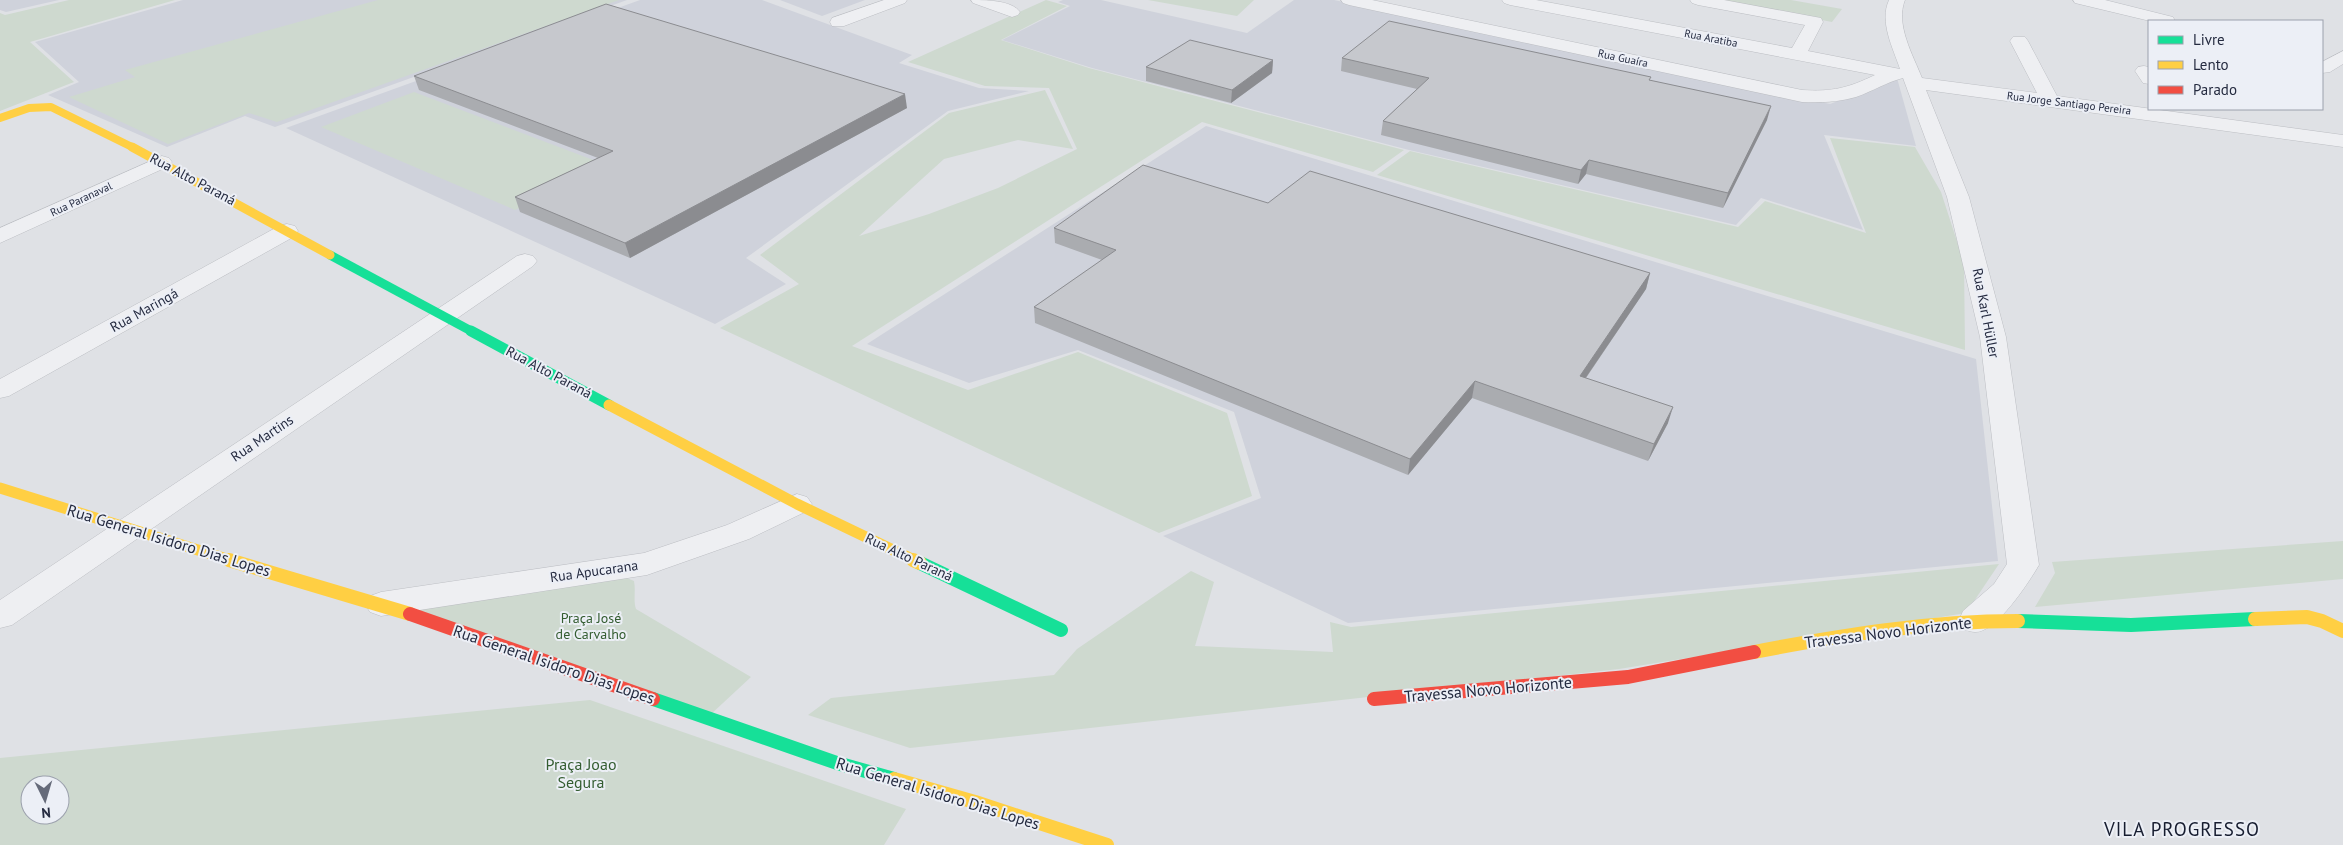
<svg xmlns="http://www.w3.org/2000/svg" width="2343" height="845" font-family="'PT Sans',sans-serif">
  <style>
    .built { fill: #cfd2db }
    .green { fill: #ced9cf; fill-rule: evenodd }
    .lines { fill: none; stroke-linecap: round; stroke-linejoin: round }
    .street-casing { stroke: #bcbec3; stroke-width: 1 }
    .street { fill: #eeeff2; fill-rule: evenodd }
    .fast-far2 { stroke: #16e098; stroke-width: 9 }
    .fast-far1 { stroke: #16e098; stroke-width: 11 }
    .fast { stroke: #16e098; stroke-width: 14 }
    .slow-far3 { stroke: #ffcf43; stroke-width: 8 }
    .slow-far2 { stroke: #ffcf43; stroke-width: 9 }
    .slow-far1 { stroke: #ffcf43; stroke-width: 11 }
    .slow { stroke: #ffcf43; stroke-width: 14 }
    .jam { stroke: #f24e42; stroke-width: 14 }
    .wall { fill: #aaacb0 }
    .shaded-wall { fill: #8b8c90 }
    .building { fill: #c6c8cd; stroke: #8b8c90 }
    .labels { text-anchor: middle; stroke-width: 4; stroke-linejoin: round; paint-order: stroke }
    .far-street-label { font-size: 11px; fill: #252b40; stroke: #eceff6 }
    .street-label { font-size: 14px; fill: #252b40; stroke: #eceff6 }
    .park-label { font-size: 14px; fill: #345d31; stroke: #eceff6 }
    .near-street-label { font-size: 16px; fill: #252b40; stroke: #eceff6 }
    .near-park-label { font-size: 16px; fill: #345d31; stroke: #eceff6 }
    .near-quarter-label { font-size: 19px; letter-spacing: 1px; fill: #171d30; stroke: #eceff6 }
  </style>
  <rect width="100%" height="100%" fill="#dfe1e5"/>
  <!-- built -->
  <g class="built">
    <polygon points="0,0 59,0 6,12 0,10"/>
    <polygon points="183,0 627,0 275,127 245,116 167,147 48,95 79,82 35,42"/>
    <polygon points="640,0 762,0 912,55 899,63 979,88 1029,91 948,111 746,258 786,284 715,324 286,128"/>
    <polygon points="780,0 865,0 822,16"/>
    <polygon points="1063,0 1101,0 1247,33 1294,0 1334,0 1830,104 1897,78 1916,146 1824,135 1863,230 1761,198 1736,225 1409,150 1092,68 1002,40 1070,6 1058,2"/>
    <polygon points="1206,126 1976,359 1998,561 1348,623 1163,536 1261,498 1234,412 1078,350 969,383 867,344"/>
  </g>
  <!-- green -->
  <g class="green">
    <polygon points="69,0 175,0 30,42 74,82 0,111 0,13 5,15"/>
    <polygon points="378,0 619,0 277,122 249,113 168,144 69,97 135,77 125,70"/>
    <polygon points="1046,0 1067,6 1001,40 1089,68 1404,150 1373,172 1202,122 852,346 968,390 1078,352 1227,413 1252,496 1159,533 720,328 799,284 760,255 949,113 1045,90 1073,149 1018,140 944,159 859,236 929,214 998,188 1077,149 1049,88 985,86 908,62"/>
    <polygon points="1148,0 1254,0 1237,16"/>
    <polygon points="1720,0 1791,0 1842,9 1832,22"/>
    <polygon points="414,92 609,166 515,210 321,127"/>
    <polygon points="1830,138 1915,147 1941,192 1964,263 1965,350 1377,175 1410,151 1738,227 1765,201 1866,233"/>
    <polygon points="2343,541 2343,579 2035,607 2055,573 2052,562"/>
    <polygon points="1999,564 1966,613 1619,669 910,748 808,715 831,698 1054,675 1077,649 1191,571 1214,582 1195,646 1333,652 1330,622 1351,627"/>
    <path d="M 620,575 L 634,581 C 636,591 633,600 636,609 L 751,677 L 709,716 L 405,610 Z"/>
    <path d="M 590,700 L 906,809 L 884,845 L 0,845 L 0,758 ZM 30,785 L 60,785 L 60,815 L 30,815 Z"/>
  </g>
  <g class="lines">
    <!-- street casing -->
    <g class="street-casing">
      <g id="street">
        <polygon points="884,0 907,0 905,3 844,26 832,26 830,22 832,18"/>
        <path d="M 971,0 C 984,0 1012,0 1020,12 L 1018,15 L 1012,17 L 973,3 Z"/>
        <path d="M 1341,0 L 1372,0 L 1802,90 C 1832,92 1848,88 1875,75 L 1510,5 L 1504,3 L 1502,0 L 1536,0 L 1792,48 L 1805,25 L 1698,5 L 1692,3 L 1690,0 L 1724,0 L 1821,18 L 1823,22 L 1808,51 L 1900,69 C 1893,48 1879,22 1889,0 L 1905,0 C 1895,24 1913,55 1922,78 L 2037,93 L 2010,41 L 2013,37 L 2025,37 L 2028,41 L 2057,96 L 2343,135 L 2343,147 L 1926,90 L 1969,197 L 2006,337 L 2039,565 C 2029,582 1996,633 1975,632 C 1971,632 1967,630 1963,629 L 1959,620 L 1963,611 L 1994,584 L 2007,564 L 1980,337 L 1947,197 L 1903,78 C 1887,82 1873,91 1856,97 C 1838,102 1821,103 1802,102 L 1349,5 L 1343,3 Z"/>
        <polygon points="2073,0 2105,0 2173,17 2175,21 2150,21 2075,3"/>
        <polygon points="2343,51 2343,64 2330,72 2322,73 2322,62"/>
        <polygon points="2144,66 2149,67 2149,84 2143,83 2135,71 2138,67"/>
        <polygon points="162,156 169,158 172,162 169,166 0,243 0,228"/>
        <polygon points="287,224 295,226 298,231 295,236 9,396 0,398 0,379 279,226"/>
        <polygon points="525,254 533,256 537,261 533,266 12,625 0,628 0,600 517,256"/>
        <polygon points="797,494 807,497 812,504 807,511 749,539 647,575 381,616 370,612 365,604 370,596 381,592 644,553 727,525"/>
      </g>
    </g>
    <!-- street -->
    <use href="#street" class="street"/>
    <!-- fast-far2 -->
    <polyline class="fast-far2" points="330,255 473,332"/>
    <!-- fast-far1 -->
    <polyline class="fast-far1" points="471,331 609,405"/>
    <!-- fast -->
    <g class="fast">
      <polyline points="920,563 1061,630"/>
      <polyline points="2018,621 2131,625 2255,619"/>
      <polyline points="653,699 837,763 894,779"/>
    </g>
    <!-- slow-far3 -->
    <polyline class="slow-far3" points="0,118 29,108 51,107 134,148"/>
    <!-- slow-far2 -->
    <polyline class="slow-far2" points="132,147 330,255"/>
    <!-- slow-far1 -->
    <g class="slow-far1">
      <polyline points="609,405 797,504 916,561"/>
      <polyline points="0,488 233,561"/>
    </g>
    <!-- slow -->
    <g class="slow">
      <polyline points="229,560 410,614"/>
      <polyline points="913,560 920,563"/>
      <polyline points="2255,619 2307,617 2322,621 2343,631"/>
      <path d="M 1754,652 C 1842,635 1929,621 2018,621"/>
      <polyline points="894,779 975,802 1107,845"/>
    </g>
    <!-- jam -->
    <g class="jam">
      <polyline points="410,614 653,699"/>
      <polyline points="1374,699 1628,677 1754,652"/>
    </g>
  </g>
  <!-- wall -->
  <g class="wall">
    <polygon points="1342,58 1650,80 1767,120 1723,208 1586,174 1578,184 1381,135 1383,121 1417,89 1341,71"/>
    <polygon points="1273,60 1272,73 1231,103 1146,81 1146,67"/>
    <polygon points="414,76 907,108 630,258 520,212 515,197 598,158 419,90"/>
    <polygon points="1268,203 1650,273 1646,289 1586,378 1668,423 1648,461 1472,398 1408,475 1035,323 1034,307 1102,260 1055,243 1054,228"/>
  </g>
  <!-- shaded-wall -->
  <g class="shaded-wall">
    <polygon points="1273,60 1272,73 1231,103 1232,90"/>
    <polygon points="905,94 907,108 630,258 625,243"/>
    <polygon points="1771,106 1767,120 1723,208 1728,193"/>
    <polygon points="1589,160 1586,174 1578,184 1581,170"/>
    <polygon points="1650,273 1646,289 1576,392 1580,376"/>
    <polygon points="1475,381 1472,398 1408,475 1410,459"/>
    <polygon points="1673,407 1668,423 1648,461 1654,444"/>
  </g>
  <!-- building -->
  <g class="building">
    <polygon points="606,4 905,94 625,243 515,197 613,151 414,76"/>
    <polygon points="1389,21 1651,77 1649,80 1771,106 1728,193 1589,160 1581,170 1383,121 1429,78 1342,58"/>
    <polygon points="1190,40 1273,60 1232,90 1146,67"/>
    <polygon points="1143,165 1268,203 1310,171 1650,273 1580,376 1673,407 1654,444 1475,381 1410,459 1034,307 1116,250 1054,228"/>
  </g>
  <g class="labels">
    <!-- far-street labels -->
    <g class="far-street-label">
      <text transform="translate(1711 38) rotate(11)" y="4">Rua Aratiba</text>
      <text transform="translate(1623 58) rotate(12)" y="4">Rua Guaíra</text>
      <text transform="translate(2069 103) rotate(7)" y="4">Rua Jorge Santiago Pereira</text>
      <text transform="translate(81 199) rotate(-25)" y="4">Rua Paranaval</text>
    </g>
    <!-- street labels -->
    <g class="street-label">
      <text transform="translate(193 179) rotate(28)" y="5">Rua Alto Paraná</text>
      <text transform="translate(144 310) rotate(-29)" y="5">Rua Maringá</text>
      <text transform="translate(1986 313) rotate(79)" y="5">Rua Karl Hüller</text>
      <text transform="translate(549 372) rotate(28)" y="5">Rua Alto Paraná</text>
      <text transform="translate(262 438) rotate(-34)" y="5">Rua Martins</text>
      <text transform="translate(909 557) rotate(25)" y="5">Rua Alto Paraná</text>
      <text transform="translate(594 571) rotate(-8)" y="5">Rua Apucarana</text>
    </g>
    <!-- park labels -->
    <g class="park-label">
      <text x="591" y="623">Praça José<tspan x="591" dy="16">de Carvalho</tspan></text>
    </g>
    <!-- near-street labels -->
    <g class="near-street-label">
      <text transform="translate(169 540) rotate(17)" y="6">Rua General Isidoro Dias Lopes</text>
      <text transform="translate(1888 632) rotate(-7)" y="6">Travessa Novo Horizonte</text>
      <text transform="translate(554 664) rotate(19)" y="6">Rua General Isidoro Dias Lopes</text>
      <text transform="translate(1488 689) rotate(-5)" y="6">Travessa Novo Horizonte</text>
      <text transform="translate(938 793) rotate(17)" y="6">Rua General Isidoro Dias Lopes</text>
    </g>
    <!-- near-park labels -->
    <g class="near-park-label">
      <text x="581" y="770">Praça Joao<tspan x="581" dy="18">Segura</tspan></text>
    </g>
    <!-- near-quarter labels -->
    <g class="near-quarter-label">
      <text x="2182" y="836">VILA PROGRESSO</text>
    </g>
  </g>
  <!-- legend -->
  <rect x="2148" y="20" width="175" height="90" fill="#eceff6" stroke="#9ca1ad"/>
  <rect x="2158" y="36" width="25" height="8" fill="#16e098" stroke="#9ca1ad"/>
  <text x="2193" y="45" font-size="15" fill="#252b40">Livre</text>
  <rect x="2158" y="61" width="25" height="8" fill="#ffcf43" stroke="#9ca1ad"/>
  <text x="2193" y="70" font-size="15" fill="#252b40">Lento</text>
  <rect x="2158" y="86" width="25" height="8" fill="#f24e42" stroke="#9ca1ad"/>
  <text x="2193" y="95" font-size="15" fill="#252b40">Parado</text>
  <!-- north arrow -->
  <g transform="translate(45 800) rotate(175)"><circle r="24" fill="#eceff6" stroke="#9ca1ad"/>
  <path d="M0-4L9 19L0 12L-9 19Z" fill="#666b7a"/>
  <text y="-8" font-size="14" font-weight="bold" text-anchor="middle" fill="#252b40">N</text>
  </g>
</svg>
